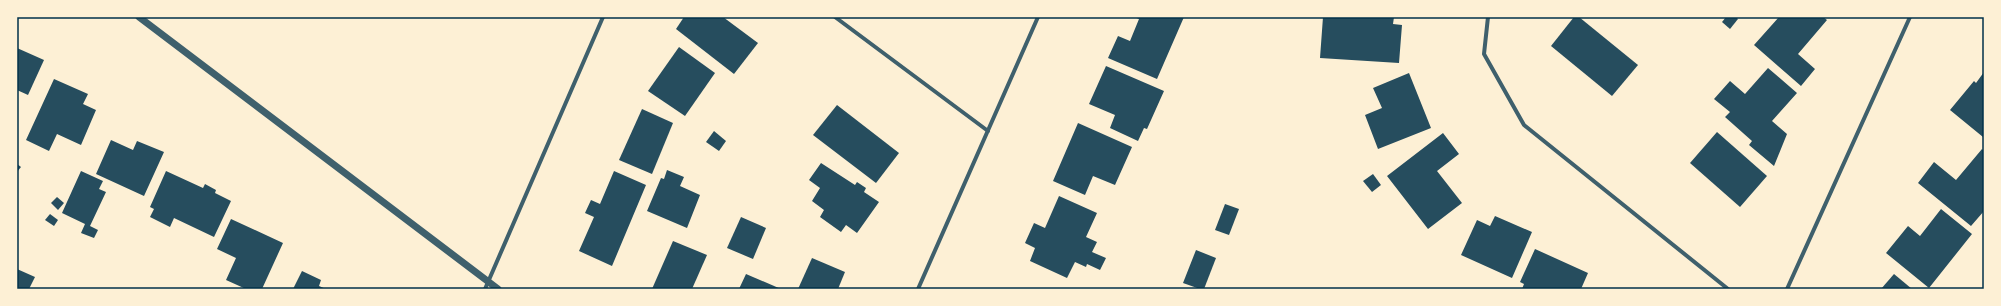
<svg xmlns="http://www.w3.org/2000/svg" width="2001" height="306" font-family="'Roboto Serif',serif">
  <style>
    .building { fill: #264d5e }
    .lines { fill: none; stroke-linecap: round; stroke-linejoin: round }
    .minor { stroke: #3f606c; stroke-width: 4 }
    .tertiary { stroke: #3f606c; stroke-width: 7 }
    .neatline { fill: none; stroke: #003049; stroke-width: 1.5 }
  </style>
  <rect width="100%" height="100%" fill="#fdf0d5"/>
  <!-- building -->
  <g class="building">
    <polygon points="684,17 723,17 758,43 734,74 676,29"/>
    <polygon points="1134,17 1184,17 1157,79 1108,58 1118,36 1130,41 1139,19"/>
    <polygon points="1323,17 1394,17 1393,24 1402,25 1399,63 1320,58"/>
    <polygon points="1574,17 1579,17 1638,65 1612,96 1551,46"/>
    <polygon points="1726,17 1736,17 1738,19 1730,29 1722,22"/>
    <polygon points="1779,17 1823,17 1827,20 1798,54 1815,69 1801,86 1754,45"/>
    <polygon points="679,47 715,73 685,116 648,91"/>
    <polygon points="17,48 44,60 28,95 17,90"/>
    <polygon points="1106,66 1164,91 1147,129 1144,128 1138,141 1110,128 1115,115 1089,104"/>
    <polygon points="1768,68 1797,93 1772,121 1787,134 1774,166 1749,145 1752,141 1725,117 1730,112 1714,99 1730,81 1745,94"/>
    <polygon points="1984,72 1984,136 1983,137 1950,110 1974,81 1976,83"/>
    <polygon points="1409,73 1431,128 1378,149 1365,115 1382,108 1373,88"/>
    <polygon points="54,79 88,94 83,104 96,110 81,145 57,134 49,151 26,140"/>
    <polygon points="837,105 899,153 876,183 813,135"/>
    <polygon points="642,109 673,123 652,174 619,160"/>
    <polygon points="1078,123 1132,147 1115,185 1093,176 1085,195 1053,181"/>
    <polygon points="714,131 726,141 719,151 706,142"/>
    <polygon points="1717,132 1767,176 1740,207 1690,163"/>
    <polygon points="1443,133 1459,154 1437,171 1462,203 1428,229 1387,176"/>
    <polygon points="111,140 133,150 137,141 164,152 144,196 96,174"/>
    <polygon points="1982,149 1984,151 1984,211 1971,226 1918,183 1934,162 1956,180"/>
    <polygon points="821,163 855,185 857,182 866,188 864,192 879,202 857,233 846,225 841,232 820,217 824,210 812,201 820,188 809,180"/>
    <polygon points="17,164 21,167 17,172"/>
    <polygon points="667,170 684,177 680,186 700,195 687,228 647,211 661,178 664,179"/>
    <polygon points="81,171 103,181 99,189 106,192 90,226 98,230 94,238 81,233 85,224 62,213"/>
    <polygon points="166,171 203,188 205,184 216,190 215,193 231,201 214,237 174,218 170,227 150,217 154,209 150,207"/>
    <polygon points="614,171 646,185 612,266 579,251 594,217 585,213 591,200 600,204"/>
    <polygon points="1373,174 1381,185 1372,192 1363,181"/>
    <polygon points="1059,196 1097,213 1086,237 1097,242 1092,252 1106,258 1100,270 1087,264 1086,267 1075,262 1067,278 1030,261 1035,248 1025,243 1034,223 1045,228"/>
    <polygon points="57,197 64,203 58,210 51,203"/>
    <polygon points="1225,204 1239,209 1229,235 1215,230"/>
    <polygon points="1941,209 1972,234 1929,288 1886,253 1908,226 1920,236"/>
    <polygon points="50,214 58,220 54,226 45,220"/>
    <polygon points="1495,216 1532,232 1512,278 1461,255 1477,220 1490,226"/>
    <polygon points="741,217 766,228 753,259 727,248"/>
    <polygon points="231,219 283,243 262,289 246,289 226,280 236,258 217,249"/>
    <polygon points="673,241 707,255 692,289 652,289"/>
    <polygon points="1535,249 1588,273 1581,289 1522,289 1524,284 1520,282"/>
    <polygon points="1196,250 1216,258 1204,289 1200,289 1183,283"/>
    <polygon points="812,258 845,272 838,289 798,289"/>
    <polygon points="17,269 35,277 29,289 17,289"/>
    <polygon points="302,271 321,280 319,286 326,289 293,289"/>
    <polygon points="746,274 781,289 739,289"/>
    <polygon points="1894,274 1912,289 1881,289"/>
  </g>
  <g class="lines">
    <!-- minor -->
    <g class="minor">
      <polyline points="835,17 988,131"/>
      <polyline points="1488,17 1484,54 1524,125 1728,289"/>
      <polyline points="485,289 603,17"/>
      <polyline points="918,289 1038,17"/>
      <polyline points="1787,289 1910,17"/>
    </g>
    <!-- tertiary -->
    <polyline class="tertiary" points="139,17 498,289"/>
  </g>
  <!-- border -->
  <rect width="2001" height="306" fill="none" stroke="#fdf0d5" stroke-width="36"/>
  <rect x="18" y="18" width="1965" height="270" class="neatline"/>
</svg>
